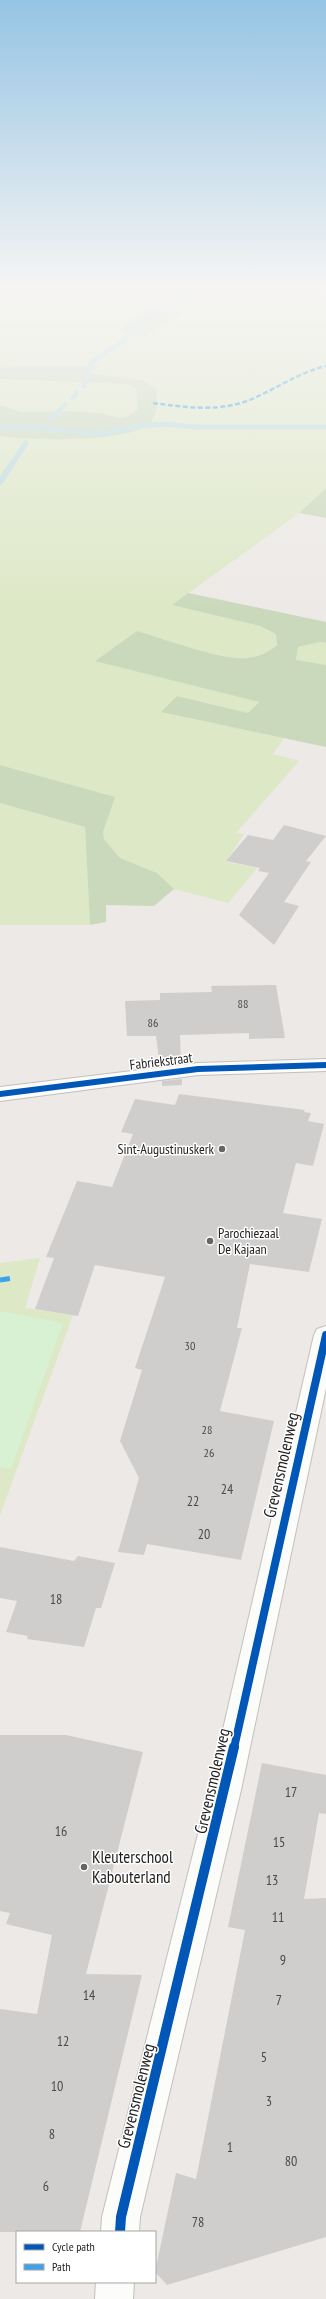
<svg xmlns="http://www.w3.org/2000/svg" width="326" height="2299" font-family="'PT Sans Narrow',sans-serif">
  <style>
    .grass { fill: #dde8c6 }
    .forest { fill: #cad9bc }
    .park { fill: #d7f1d2 }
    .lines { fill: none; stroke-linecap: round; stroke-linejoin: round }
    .stream-far1 { stroke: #bbdbde; stroke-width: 5 }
    .stream { stroke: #bbdbde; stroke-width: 6 }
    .building { fill: #d0cecc }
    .minor-casing { stroke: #c2c0bf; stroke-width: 2 }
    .minor { fill: #fcfcfb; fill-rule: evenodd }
    .quiet-far1 { stroke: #3da2ea; stroke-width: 2.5; stroke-dasharray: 5 2.5; stroke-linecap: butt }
    .quiet { stroke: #3da2ea; stroke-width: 5; stroke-dasharray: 10 5; stroke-linecap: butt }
    .cycleway-far2-casing { stroke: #fff; stroke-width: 8 }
    .cycleway-far1-casing { stroke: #fff; stroke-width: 10 }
    .cycleway-casing { stroke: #fff; stroke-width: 12 }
    .cycleway-far2 { stroke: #0057b8; stroke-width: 6 }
    .cycleway-far1 { stroke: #0057b8; stroke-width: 8 }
    .cycleway { stroke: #0057b8; stroke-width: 10 }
    .poi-dot { fill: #666564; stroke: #fff; stroke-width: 1.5 }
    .labels { text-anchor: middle; stroke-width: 3; stroke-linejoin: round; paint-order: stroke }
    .number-label { font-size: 12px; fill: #4a4a4a }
    .street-label { font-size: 14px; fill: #1e1e1e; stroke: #fff }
    .poi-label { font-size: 14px; fill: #1e1e1e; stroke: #fff; text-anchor: end }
    .near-number-label { font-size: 14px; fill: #4a4a4a }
    .near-street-label { font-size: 17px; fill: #1e1e1e; stroke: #fff }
    .near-poi-label { font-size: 17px; fill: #1e1e1e; stroke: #fff; text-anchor: start }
  </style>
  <rect width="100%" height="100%" fill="#ece9e6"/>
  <!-- grass -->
  <g class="grass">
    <path d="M 0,290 L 190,290 L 190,293 L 172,298 L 120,330 L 145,336 L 223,290 L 326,290 L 326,488 L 295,516 L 172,605 L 260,626 L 276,634 L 277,645 C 269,652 258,657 247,658 C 223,661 162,638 137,631 L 96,660 L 259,702 L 248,713 L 177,696 L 188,718 L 284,738 L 273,754 L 299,761 L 236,833 L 244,834 L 226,862 L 257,868 L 228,903 L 174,889 L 157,873 L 120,858 L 104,839 L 103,832 L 114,797 L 0,765 L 0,436 L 82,438 L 128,434 L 156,389 L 89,373 L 97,367 L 0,368 Z"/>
    <polygon points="0,379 127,384 136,388 138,410 129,416 120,418 102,413 69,411 21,412 0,405"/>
    <polygon points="320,642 326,643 326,665 296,661 298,647"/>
    <polygon points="0,803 85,827 90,925 0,925"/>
    <polygon points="40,1258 25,1308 73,1315 0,1515 0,1263"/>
  </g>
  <!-- forest -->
  <g class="forest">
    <polygon points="190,290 223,290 145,336 119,331 143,310 190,293"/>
    <path d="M 18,367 L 98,367 L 89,373 L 144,381 L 156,389 C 157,400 158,412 151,422 C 133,444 28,440 0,436 L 0,405 L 21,412 L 69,411 L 102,413 L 120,418 L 129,416 L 138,409 L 136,388 L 127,384 L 0,379 L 0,368 Z"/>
    <polygon points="326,488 326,518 299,513"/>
    <path d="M 188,593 L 326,622 L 326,643 L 320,642 L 298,647 L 296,660 L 326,665 L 326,747 L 161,712 L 177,696 L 248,713 L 259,702 L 95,661 L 137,631 C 162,638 222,661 247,658 C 258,657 269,652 277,645 L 276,634 L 260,626 L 172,605 Z"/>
    <polygon points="0,765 115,797 103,832 104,839 120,858 157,873 174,889 154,906 106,905 106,922 90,925 85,827 0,803"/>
  </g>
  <!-- park -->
  <polygon class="park" points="0,1311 63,1323 11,1469 0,1467"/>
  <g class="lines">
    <!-- stream-far1 -->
    <g class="stream-far1">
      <polyline points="84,386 92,362 124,341 132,328 150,314 170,308 166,299 197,292 197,290"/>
      <polyline points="73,398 77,393"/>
      <polyline points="51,418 65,405"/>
      <polyline points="0,428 39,428 102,434 138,426 162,424 194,427 326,427"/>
      <polyline points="11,465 26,443"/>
    </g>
    <!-- stream -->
    <polyline class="stream" points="0,482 12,464"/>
  </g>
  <!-- building -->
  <g class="building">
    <polygon points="284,825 326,836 306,861 311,862 284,902 299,906 274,945 239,915 269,873 258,871 260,868 226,861 248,835 273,840"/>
    <polygon points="276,985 285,1038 249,1039 249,1033 180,1035 181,1064 160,1066 156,1036 127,1036 125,1001 160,1000 160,993 212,992 211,986"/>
    <polygon points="182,1079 182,1085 162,1086 162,1081"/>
    <polygon points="179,1094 305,1110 304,1112 311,1113 308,1121 324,1124 313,1166 296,1163 283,1213 322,1219 309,1272 250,1264 237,1328 242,1328 220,1411 274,1421 241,1560 147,1544 144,1555 118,1552 139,1478 120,1441 142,1370 135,1368 165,1277 95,1265 78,1316 35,1309 54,1258 46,1257 77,1181 112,1187 133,1134 121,1132 135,1099 175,1105"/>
    <polygon points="0,1547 74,1561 78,1556 115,1563 101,1608 96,1608 84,1647 27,1639 28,1636 6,1632 17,1601 0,1598"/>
    <polygon points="0,1735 66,1735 143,1752 86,1974 142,1975 80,2232 0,2232 0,2009 37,2014 52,1935 6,1924 10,1913 0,1911"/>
    <polygon points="262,1763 326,1775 326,1814 319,1813 304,1899 326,1898 326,2237 167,2285 155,2272 176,2173 196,2179 245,1930 228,1927"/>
  </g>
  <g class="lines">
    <!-- minor casing -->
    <g class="minor-casing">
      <g id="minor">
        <polygon points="326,1059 326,1071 198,1075 0,1101 0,1087 198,1063"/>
        <polygon points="326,1326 326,1388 241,1790 140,2217 139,2232 101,2232 102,2217 209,1790 314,1335 317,1329"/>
        <polygon points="96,2282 134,2282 133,2299 95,2299"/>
      </g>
    </g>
    <!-- minor -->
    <use href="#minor" class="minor"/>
    <!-- quiet-far1 -->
    <path class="quiet-far1" d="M 153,403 C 184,407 217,412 247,401 C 275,390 297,373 326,366"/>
    <!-- quiet -->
    <polyline class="quiet" points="0,1280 14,1278"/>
    <!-- cycleway-far2 casing -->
    <g class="cycleway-far2-casing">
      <polyline id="cycleway-far2" points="0,1094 198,1069 326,1065"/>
    </g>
    <!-- cycleway-far1 casing -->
    <g class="cycleway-far1-casing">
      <polyline id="cycleway-far1" points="234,1748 326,1335"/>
    </g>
    <!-- cycleway casing -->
    <g class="cycleway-casing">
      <polyline id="cycleway" points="120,2232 121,2217 234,1747"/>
    </g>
    <!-- cycleway-far2 -->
    <use href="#cycleway-far2" class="cycleway-far2"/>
    <!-- cycleway-far1 -->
    <use href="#cycleway-far1" class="cycleway-far1"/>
    <!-- cycleway -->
    <use href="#cycleway" class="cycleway"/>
  </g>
  <!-- sky -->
  <linearGradient id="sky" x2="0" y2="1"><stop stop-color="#96c4e4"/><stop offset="0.47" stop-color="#f6f5f4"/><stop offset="1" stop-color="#f6f5f4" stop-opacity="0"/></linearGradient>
  <rect width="326" height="612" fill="url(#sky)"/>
  <!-- markers -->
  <g class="poi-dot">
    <circle cx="222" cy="1149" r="4"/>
    <circle cx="210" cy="1241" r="4"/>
    <circle cx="84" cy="1867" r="4"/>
  </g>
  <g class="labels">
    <!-- number labels -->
    <g class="number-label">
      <text x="243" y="1008">88</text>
      <text x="153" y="1027">86</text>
      <text x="190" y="1350">30</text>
      <text x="207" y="1434">28</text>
      <text x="209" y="1457">26</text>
    </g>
    <!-- street labels -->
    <g class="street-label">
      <text transform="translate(161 1061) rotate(-7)" y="5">Fabriekstraat</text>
    </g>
    <!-- poi labels -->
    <g class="poi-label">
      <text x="214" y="1154">Sint-Augustinuskerk</text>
      <text x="218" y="1238" text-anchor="start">Parochiezaal<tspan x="218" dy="16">De Kajaan</tspan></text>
    </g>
    <!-- near-number labels -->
    <g class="near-number-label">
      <text x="227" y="1494">24</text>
      <text x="193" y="1506">22</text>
      <text x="204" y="1539">20</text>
      <text x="56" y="1604">18</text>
      <text x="291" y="1797">17</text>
      <text x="61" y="1836">16</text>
      <text x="279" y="1847">15</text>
      <text x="272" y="1885">13</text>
      <text x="278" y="1922">11</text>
      <text x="283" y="1965">9</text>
      <text x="89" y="2000">14</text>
      <text x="279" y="2005">7</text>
      <text x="63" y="2046">12</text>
      <text x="264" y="2062">5</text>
      <text x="57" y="2091">10</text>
      <text x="269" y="2106">3</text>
      <text x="52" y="2139">8</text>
      <text x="230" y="2152">1</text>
      <text x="291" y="2166">80</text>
      <text x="46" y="2191">6</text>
      <text x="198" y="2227">78</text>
    </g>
    <!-- near-street labels -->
    <g class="near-street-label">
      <text transform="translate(281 1465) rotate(-77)" y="6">Grevensmolenweg</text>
      <text transform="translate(212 1781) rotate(-77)" y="6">Grevensmolenweg</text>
      <text transform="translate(136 2096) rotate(-76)" y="6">Grevensmolenweg</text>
    </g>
    <!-- near-poi labels -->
    <g class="near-poi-label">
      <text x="92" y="1863">Kleuterschool<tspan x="92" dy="20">Kabouterland</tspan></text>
    </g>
  </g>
  <!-- legend -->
  <rect x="16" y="2231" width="140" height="52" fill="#ffffff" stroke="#a5a5a5"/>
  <rect x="24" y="2244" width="20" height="6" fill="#0057b8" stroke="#a5a5a5"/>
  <text x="52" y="2251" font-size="12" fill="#1e1e1e">Cycle path</text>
  <rect x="24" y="2264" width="20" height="6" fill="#3da2ea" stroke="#a5a5a5"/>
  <text x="52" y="2271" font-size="12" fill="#1e1e1e">Path</text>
</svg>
